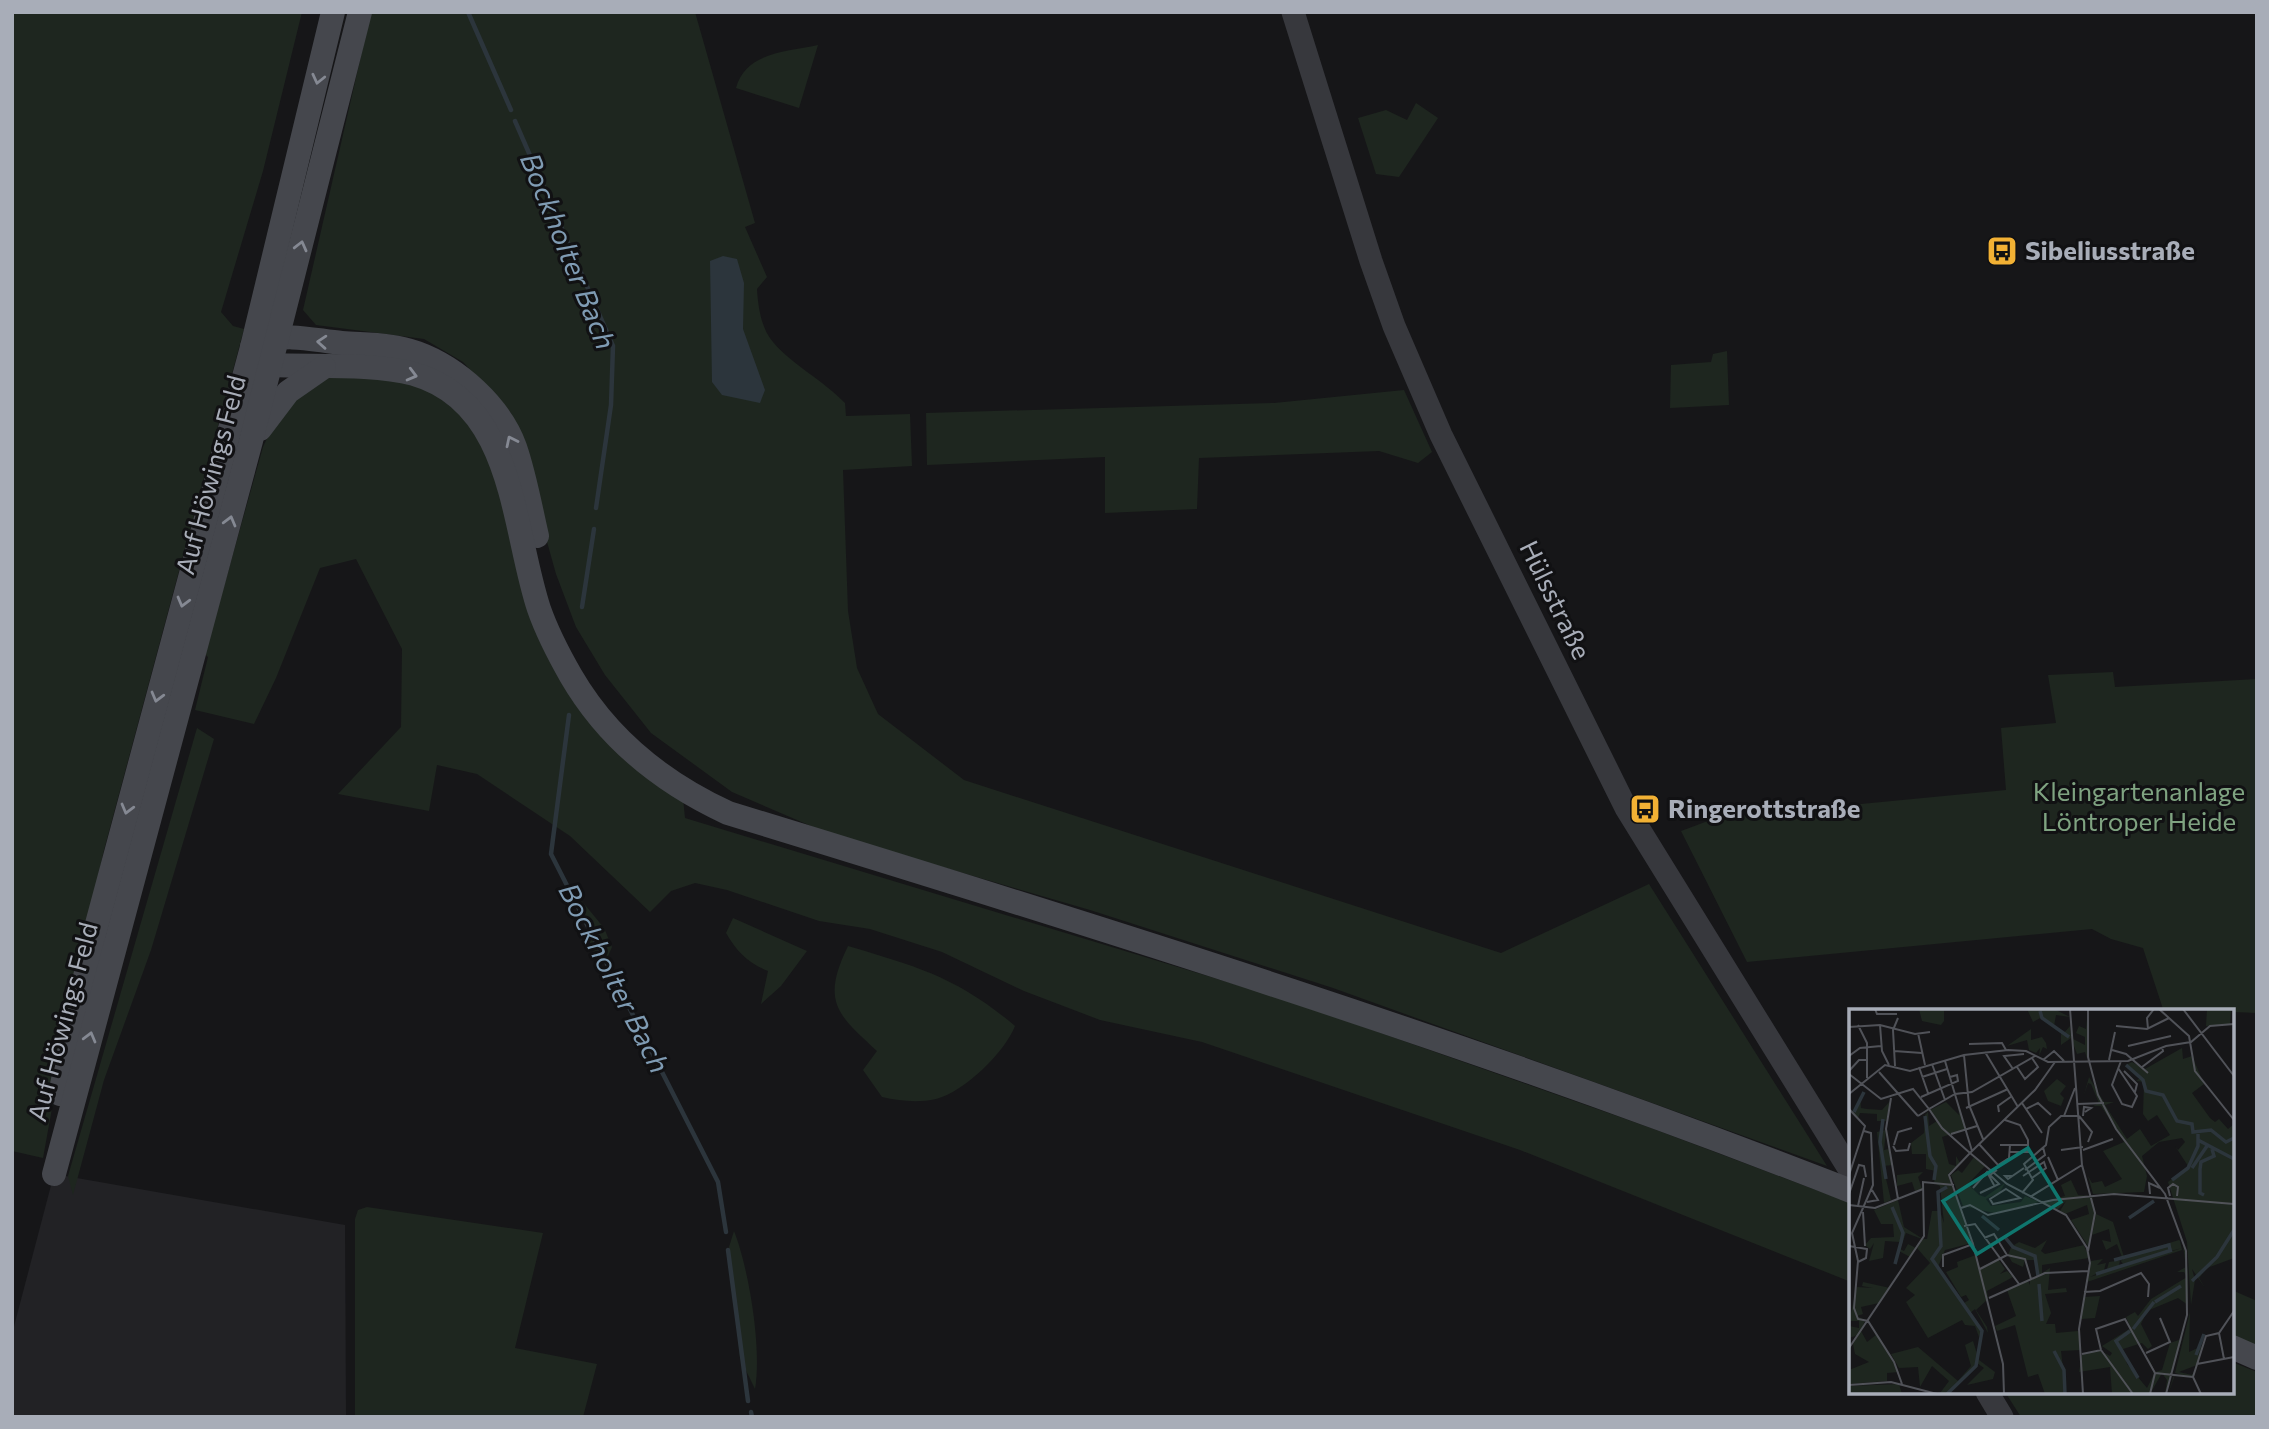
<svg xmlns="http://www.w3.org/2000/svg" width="2269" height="1429" font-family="Commissioner,sans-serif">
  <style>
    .built { fill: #222225 }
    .green { fill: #1e261f }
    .water { fill: #2c353c }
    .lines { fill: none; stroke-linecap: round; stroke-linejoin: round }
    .stream { stroke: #2c353c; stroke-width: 4.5 }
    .tertiary { stroke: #37383d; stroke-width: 23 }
    .secondary { stroke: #45474d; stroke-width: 24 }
    .oneway { stroke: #858993 }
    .labels { text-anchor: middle; stroke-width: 6; stroke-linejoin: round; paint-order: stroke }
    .poi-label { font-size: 26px; font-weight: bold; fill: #a8adb8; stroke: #111113; text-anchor: start }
    .street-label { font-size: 26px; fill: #a8adb8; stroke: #111113 }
    .park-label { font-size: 26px; fill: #7fa381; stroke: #111113 }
    .water-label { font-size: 28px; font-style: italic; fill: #7f9bb3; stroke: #111113 }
    .inset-river { fill: none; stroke: #2c353c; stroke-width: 3.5 }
    .inset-road { fill: none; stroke: #505258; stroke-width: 2 }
    .view { fill: #0f766e; fill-opacity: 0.15; stroke: #0f766e; stroke-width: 3.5 }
    .inset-edge { fill: none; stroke: #a8adb8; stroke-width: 3.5 }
  </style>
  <rect width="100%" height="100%" fill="#161618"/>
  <!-- built -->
  <polygon class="built" points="54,1174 345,1225 346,1417 12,1417 12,1334"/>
  <!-- green -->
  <g class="green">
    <polygon points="12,12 302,12 263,171 221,312 233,326 244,329 104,850 78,965 43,1158 12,1151"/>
    <path d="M 371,12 L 695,12 L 755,223 L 745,227 L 767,277 L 757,289 C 758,306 761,328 773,342 C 790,363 824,381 845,403 L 846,416 L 910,414 L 912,466 L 843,470 L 848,611 L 857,668 L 878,714 L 964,780 L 1501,953 L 1649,884 L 1827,1166 L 1333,988 L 1090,910 L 832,835 L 732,792 L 651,733 L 605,675 L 576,627 L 556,574 L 511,413 L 463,362 L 424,339 L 316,325 L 303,310 Z"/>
    <path d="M 818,45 L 799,108 L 736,88 C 746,52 786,52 818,45 Z"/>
    <polygon points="1416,103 1438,118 1399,177 1376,174 1358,118 1386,110 1407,120"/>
    <polygon points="1727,351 1729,405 1670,408 1671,365 1711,362 1713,354"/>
    <path d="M 370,374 L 417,381 L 479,428 L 547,644 L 683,798 L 685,818 L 1287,1000 L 1651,1128 L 1851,1203 L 1851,1282 L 1520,1150 L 1202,1042 L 1100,1020 L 1024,991 L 942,952 L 870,929 L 819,921 L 727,890 L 695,883 L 671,891 L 650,912 L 570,836 L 477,774 L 437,765 L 429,811 L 338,794 L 401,727 L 402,649 L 356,559 L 320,568 L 276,678 L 254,724 L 195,710 L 208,657 L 205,654 L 263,447 C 275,421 297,388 326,378 C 339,374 357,375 370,374 Z"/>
    <polygon points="1404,390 1432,452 1418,463 1379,451 1199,458 1197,509 1105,513 1105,457 927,465 926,413 1274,403"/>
    <polygon points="2113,672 2115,687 2257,679 2257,1013 2163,1009 2143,948 2111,939 2092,929 1747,962 1681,831 1716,818 2006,790 2001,728 2056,723 2048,675"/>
    <polygon points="197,728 214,739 151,950 104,1080 73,1195 68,1176"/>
    <polygon points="581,900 604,928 612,947 608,956 592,951"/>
    <path d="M 733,918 L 807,951 L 781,986 L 761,1004 L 768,971 C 748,963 737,952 726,933 Z"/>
    <path d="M 848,946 C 918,967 957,977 1015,1026 C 1005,1052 964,1092 936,1099 C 918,1103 900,1101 882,1097 L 863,1070 L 877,1051 C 837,1014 821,1002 848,946 Z"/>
    <polygon points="367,1207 543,1233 515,1348 597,1364 583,1417 355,1417 355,1219 358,1210"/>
    <path d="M 734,1231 C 749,1269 762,1349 755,1389 L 740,1358 L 729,1247 Z"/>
    <polygon points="2232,1290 2257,1301 2257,1347 2232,1337"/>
    <polygon points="2232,1362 2257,1372 2257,1417 2021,1417 2005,1392 2232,1392"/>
  </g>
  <!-- water -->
  <polygon class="water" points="723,256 737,259 744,283 743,329 765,390 760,403 722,395 712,382 710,261"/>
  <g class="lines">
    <!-- stream -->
    <g class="stream">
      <polyline points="468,12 511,110"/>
      <polyline points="515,121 613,346 611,405 596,508"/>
      <polyline points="582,607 594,529"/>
      <polyline points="569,715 551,854 718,1182 726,1232"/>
      <polyline points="728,1250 748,1401"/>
      <polyline points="751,1412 752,1417"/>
    </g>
    <!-- tertiary -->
    <g class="tertiary">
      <polyline points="1293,12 1371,261 1394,326 1441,435 1626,808 1851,1172"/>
      <polyline points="1987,1392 2002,1417"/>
    </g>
    <!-- secondary -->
    <g class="secondary">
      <path d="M 264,342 C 287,332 317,341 342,343 C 367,345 393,344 417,353 C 458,368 500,406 515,447 C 525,476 530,506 537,536"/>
      <path d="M 252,347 L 271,365 C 315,367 372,363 414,374 C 515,403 512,528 539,609 C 547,632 559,655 571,676 C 607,738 663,783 728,813 C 1107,929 1481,1046 1851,1191"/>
      <polyline points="260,429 288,392 324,367"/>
      <polyline points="60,1094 94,935 252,347 333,12"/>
      <polyline points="54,1174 251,441 360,12"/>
      <polyline points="2232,1347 2257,1358"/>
    </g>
  </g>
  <!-- one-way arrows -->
  <defs><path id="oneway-chevron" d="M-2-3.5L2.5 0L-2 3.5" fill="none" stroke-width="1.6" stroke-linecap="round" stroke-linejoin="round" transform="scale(1.75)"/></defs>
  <g class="oneway">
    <use href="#oneway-chevron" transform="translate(318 79) rotate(103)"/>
    <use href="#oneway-chevron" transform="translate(301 246) rotate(-76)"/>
    <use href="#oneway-chevron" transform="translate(322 342) rotate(-176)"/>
    <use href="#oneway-chevron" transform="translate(412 375) rotate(15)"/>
    <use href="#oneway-chevron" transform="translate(511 441) rotate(-116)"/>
    <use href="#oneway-chevron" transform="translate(230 521) rotate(-75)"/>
    <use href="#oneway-chevron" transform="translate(183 602) rotate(105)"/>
    <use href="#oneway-chevron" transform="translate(157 697) rotate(105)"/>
    <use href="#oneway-chevron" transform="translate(127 809) rotate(105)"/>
    <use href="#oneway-chevron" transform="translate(90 1037) rotate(-75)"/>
  </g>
  <!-- icons -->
  <defs>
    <g id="bus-square" transform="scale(1.575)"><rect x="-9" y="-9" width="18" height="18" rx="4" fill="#f2b134" stroke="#111113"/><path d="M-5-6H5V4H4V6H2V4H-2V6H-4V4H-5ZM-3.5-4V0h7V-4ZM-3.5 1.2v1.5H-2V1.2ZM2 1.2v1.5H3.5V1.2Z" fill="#111"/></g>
  </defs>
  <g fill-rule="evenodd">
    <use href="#bus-square" x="2002" y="251"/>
    <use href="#bus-square" x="1645" y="809"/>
  </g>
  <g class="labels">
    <!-- poi labels -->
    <g class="poi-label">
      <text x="2025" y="260">Sibeliusstraße</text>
      <text x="1668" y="818">Ringerottstraße</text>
    </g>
    <!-- street labels -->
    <g class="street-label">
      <text transform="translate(211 475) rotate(-75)" y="9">Auf Höwings Feld</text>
      <text transform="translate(1555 600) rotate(64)" y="9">Hülsstraße</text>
      <text transform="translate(63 1022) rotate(-75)" y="9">Auf Höwings Feld</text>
    </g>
    <!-- park labels -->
    <g class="park-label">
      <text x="2139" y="801">Kleingartenanlage<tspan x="2139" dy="30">Löntroper Heide</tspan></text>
    </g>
    <!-- water labels -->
    <g class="water-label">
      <text transform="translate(568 251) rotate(68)" y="10">Bockholter Bach</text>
      <text transform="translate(614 978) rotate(63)" y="10">Bockholter Bach</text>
    </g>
  </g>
  <!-- overview -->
  <g transform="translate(1849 1009)">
    <rect width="385" height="385" fill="#161618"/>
    <path d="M 70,0 L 95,0 L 95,12 L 92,16 L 73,12 ZM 178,0 L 205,0 L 221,8 L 207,6 L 205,17 L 215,24 L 221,17 L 222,29 L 236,36 L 236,28 L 227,24 L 230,17 L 237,20 L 239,0 L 238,49 L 236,43 L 228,45 L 222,29 L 212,36 L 212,24 L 193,8 L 184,13 ZM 358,0 L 382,0 L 381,15 L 357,17 ZM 182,20 L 182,31 L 193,28 L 197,34 L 198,40 L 194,38 L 190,47 L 191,39 L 187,44 L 180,41 L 178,31 L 158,37 ZM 333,39 L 334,50 L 343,47 L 355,75 L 343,84 L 361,109 L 366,113 L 370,110 L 379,120 L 385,115 L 385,249 L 358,259 L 350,269 L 356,279 L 343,260 L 346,271 L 342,296 L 338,233 L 319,173 L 339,157 L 326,137 L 329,141 L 336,133 L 333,129 L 310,133 L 293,147 L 298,167 L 295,183 L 244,185 L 239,167 L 243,174 L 253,172 L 256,178 L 273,170 L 254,142 L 275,133 L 252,97 L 244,97 L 250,94 L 242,75 L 239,74 L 235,86 L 240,68 L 255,93 L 265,93 L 256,96 L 278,130 L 291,120 L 302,137 L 321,126 L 308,106 L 299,112 L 294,105 L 295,73 L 287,72 L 291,69 L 277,56 L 283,53 L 296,60 ZM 208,70 L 217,77 L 211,85 L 215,89 L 212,97 L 199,92 L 195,82 ZM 11,87 L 12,99 L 18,100 L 33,101 L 42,91 L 37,112 L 28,112 L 28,105 L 11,104 L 9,109 L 3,103 ZM 97,93 L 110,106 L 109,97 L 117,120 L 93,128 L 100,155 L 107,157 L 107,147 L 111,154 L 99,165 L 123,234 L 96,241 L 89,258 L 115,294 L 120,291 L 117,286 L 112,288 L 97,263 L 109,258 L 108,253 L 127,246 L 131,259 L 149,250 L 156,260 L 151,265 L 158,262 L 164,268 L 138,282 L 139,290 L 127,301 L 138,318 L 139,324 L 126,300 L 120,305 L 133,320 L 130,328 L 126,317 L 116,316 L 113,311 L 79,329 L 57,293 L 66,286 L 57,279 L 81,254 L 68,239 L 73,230 L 57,224 L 51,240 L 55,242 L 59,235 L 67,239 L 61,248 L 50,242 L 50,233 L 36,232 L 34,249 L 20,252 L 25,234 L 21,240 L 16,236 L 22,229 L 45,228 L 44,215 L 32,215 L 25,201 L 49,191 L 55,218 L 74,230 L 78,230 L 83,202 L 91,202 L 95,214 L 91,177 L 85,174 L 87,162 L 77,160 L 77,145 L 63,145 L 62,134 L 75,124 L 76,106 L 79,103 L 80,117 L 88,112 L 81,101 ZM 37,121 L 35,141 L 40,140 L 44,156 L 34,157 L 42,191 L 35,194 L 28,123 ZM 125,148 L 136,157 L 119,175 L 130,186 L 136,188 L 156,174 L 151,183 L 137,190 L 142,197 L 172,193 L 176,187 L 190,193 L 145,204 L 114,197 L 102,166 L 109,161 L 113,164 ZM 74,163 L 69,168 L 73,180 L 66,182 L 63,173 L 48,177 L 48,166 ZM 222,171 L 229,186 L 243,187 L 246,204 L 239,237 L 222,211 L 240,205 L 238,196 L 216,205 L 211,202 L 217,192 L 208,201 L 194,193 L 216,187 L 212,176 ZM 247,205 L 264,213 L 275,248 L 330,231 L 331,232 L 333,241 L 238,273 L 242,252 L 254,250 L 248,256 L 257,254 L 255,261 L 241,268 L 333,239 L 274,255 L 271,251 L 270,257 L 258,260 L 260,253 L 274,251 L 268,235 L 257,241 L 253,231 L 262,233 L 260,220 L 243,226 ZM 155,227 L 165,236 L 170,233 L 186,239 L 198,231 L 192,242 L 196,245 L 235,236 L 240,249 L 193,256 L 193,264 L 201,259 L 199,281 L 217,279 L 218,283 L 196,285 L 202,304 L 197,315 L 206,315 L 207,324 L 229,322 L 232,341 L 212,342 L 217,385 L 196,385 L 189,365 L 179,368 L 166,316 L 148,322 L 146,317 L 167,307 L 158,281 L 179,272 L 181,276 L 181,271 L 189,268 L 187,251 L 176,251 L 174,258 L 163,253 L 159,246 L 163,236 ZM 333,230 L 337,247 L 339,264 L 339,296 L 329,289 L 298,302 L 292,315 L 303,337 L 299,340 L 293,334 L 274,340 L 278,355 L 298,379 L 305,365 L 299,348 L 306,363 L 313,361 L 321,334 L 333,330 L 316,385 L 318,371 L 313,364 L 301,385 L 263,385 L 261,358 L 230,363 L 233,346 L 250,341 L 261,347 L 263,344 L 253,337 L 282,319 L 277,308 L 286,303 L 289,307 L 302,290 L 338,268 L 335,263 L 328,263 L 337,258 ZM 14,273 L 41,279 L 30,294 L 12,298 L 14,305 L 8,307 L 16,311 L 12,322 L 18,333 L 27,326 L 50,363 L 38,364 L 38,372 L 0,375 L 0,361 L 20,353 L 6,345 L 4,335 L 9,326 L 0,329 L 0,317 L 10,319 L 10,312 L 0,312 L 8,278 L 24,279 L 13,277 ZM 251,287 L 246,309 L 232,310 L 235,288 ZM 341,303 L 340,343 L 353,337 L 348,356 L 330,363 L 343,366 L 347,359 L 343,368 L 326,366 L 319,385 L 325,366 L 337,367 L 326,364 ZM 124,332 L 130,351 L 146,363 L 144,370 L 118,376 L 135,359 L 128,354 L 100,385 L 91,384 L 100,372 L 83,357 L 71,378 L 69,358 L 50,359 L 42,345 L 69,338 L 109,372 L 122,357 L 116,336 ZM 50,375 L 53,385 L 0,385 L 0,377 Z" fill="#1e261f"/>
    <path class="inset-river" d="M 191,2 L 193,9 L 220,28M 277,56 L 294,71 L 297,82 L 314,86 L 328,112 L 343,115 L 344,123 L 362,121 L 377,133 L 385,129M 5,103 L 15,83M 76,107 L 81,147 L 87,157 L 85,171M 34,110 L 31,133 L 37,170M 349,131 L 385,150M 343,159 L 358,137M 323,171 L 339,159 L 349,137 L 349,125M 98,178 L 89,183 L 92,237 L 83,250 L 133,322 L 127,357 L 98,385M 355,186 L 351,184 L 351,160 L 352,153 L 365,147 L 363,140M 43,198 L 54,224 L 52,233M 133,207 L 150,221M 280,209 L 305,192M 155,227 L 164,238 L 186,247 L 189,267M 265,251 L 320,236 L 321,241M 46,255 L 52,233M 247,265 L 323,241M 343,272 L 368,248 L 385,221M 190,275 L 193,312M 306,293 L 332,277M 284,320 L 305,293M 281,322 L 267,332 L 289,369M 205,342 L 215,361 L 216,385M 347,346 L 355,325"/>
    <path class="inset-road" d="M 26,0 L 28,5 L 48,5M 221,0 L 233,156 L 246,204 L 239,242M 239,0 L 239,48 L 249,86 L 267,120 L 316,185 L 337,242 L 338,306 L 317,385M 310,0 L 340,27 L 346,62 L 385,111M 334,0 L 385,67M 9,16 L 18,34 L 18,69M 31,16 L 33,42 L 40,56M 267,17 L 298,20 L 320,9M 0,18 L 31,16 L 66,25 L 81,23M 299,20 L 298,9 L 305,0M 69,24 L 76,56M 120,35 L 153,34 L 157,41M 279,37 L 322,27M 263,41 L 277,45 L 299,64M 45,42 L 73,44M 136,43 L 169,98M 115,46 L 120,96 L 134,130M 0,47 L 11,39 L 32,37M 194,51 L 205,42 L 215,52M 260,51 L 266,23M 96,52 L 123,142M 206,53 L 186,81 L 121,144 L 158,175 L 217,206 L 238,239 L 241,254 L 230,320 L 234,385M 83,55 L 96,91M 46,57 L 44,21 L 49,9M 70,58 L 79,84M 168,58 L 176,70 L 189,58 L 183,49M 293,58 L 314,42 L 313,38M 269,59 L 288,87 L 283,98 L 273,95 L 263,76 L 272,52M 164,60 L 155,47 L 175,45M 0,62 L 10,51 L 19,51M 275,62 L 288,75 L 286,83M 30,63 L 69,107M 0,65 L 32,90 L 64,80 L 80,100 L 106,85 L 123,83 L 186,47M 73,68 L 98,60M 0,85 L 36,56 L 61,62 L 115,46 L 159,41 L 177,42 L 199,53 L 279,52 L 317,37 L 342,33 L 361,17 L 385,15M 72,88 L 109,72 L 108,66 L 101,68M 42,89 L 37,120 L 49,190M 173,94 L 193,124M 228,95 L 255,94M 117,99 L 159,80M 0,100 L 16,117 L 0,166M 177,100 L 189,94 L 202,106M 150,103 L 149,97 L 163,87M 69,107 L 80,100 L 93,119 L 121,144 L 100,166 L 124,235M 215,107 L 226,79M 230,107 L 243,123 L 239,133M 234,107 L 235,98 L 242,99 L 236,103M 156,111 L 171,116 L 179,131 L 179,143 L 161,143M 15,122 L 22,124 L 24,176 L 3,224 L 9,252 L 5,299 L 9,310 L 19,312 L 45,353 L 53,375M 102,125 L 128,117M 130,135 L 149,156 L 160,149 L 161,136M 45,136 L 49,123 L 63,119M 151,136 L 179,136M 44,137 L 47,142 L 59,141 L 61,134M 212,141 L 234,138M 234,141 L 264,130M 199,148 L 209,171M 176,161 L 196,146 L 194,138M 163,167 L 156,167 L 159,170 L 175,159M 174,167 L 195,153 L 197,159 L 183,169M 124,179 L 138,163 L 146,178M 157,180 L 171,189 L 144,195 L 141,190 ZM 131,184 L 150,175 L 141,166 L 148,161M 173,184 L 184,171 L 175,155 L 197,136 L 200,118 L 212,107 L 230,107M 0,185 L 10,156 L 15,157 L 17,168M 301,185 L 300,174 L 311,179M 321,187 L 319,179 L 324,175 L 329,178 L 328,187M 181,188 L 233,156M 18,193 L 29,191 L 23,181M 0,196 L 26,199 L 74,180M 9,197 L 15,169M 112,199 L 121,196 L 139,206 L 204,191 L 265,185 L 385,195M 14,203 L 16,237M 115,217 L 126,215 L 170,275M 0,237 L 18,240 L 17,249 L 9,253M 158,246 L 176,250 L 182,270M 94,258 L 94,246 L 124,235 L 154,355 L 155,385M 131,260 L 158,246 L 145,225 L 135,229M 235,283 L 251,282 L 292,264 L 300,275 L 299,288M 140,289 L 196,264 L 239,262M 370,324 L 375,350M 0,339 L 75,227 L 74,173 L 105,176M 252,341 L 247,320 L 276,310 L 306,364M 297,344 L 321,333 L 311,309M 233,345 L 252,341 L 284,385M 348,355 L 385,348M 306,364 L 344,368M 0,376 L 42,373 L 88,385M 301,385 L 306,364M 352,385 L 344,368 L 357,327 L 370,324 L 385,302"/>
    <path class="view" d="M 179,139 L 212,193 L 128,245 L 94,192 Z"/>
    <rect width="385" height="385" class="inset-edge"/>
  </g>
  <!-- border -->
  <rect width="2269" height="1429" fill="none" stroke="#a8adb8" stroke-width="28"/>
</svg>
